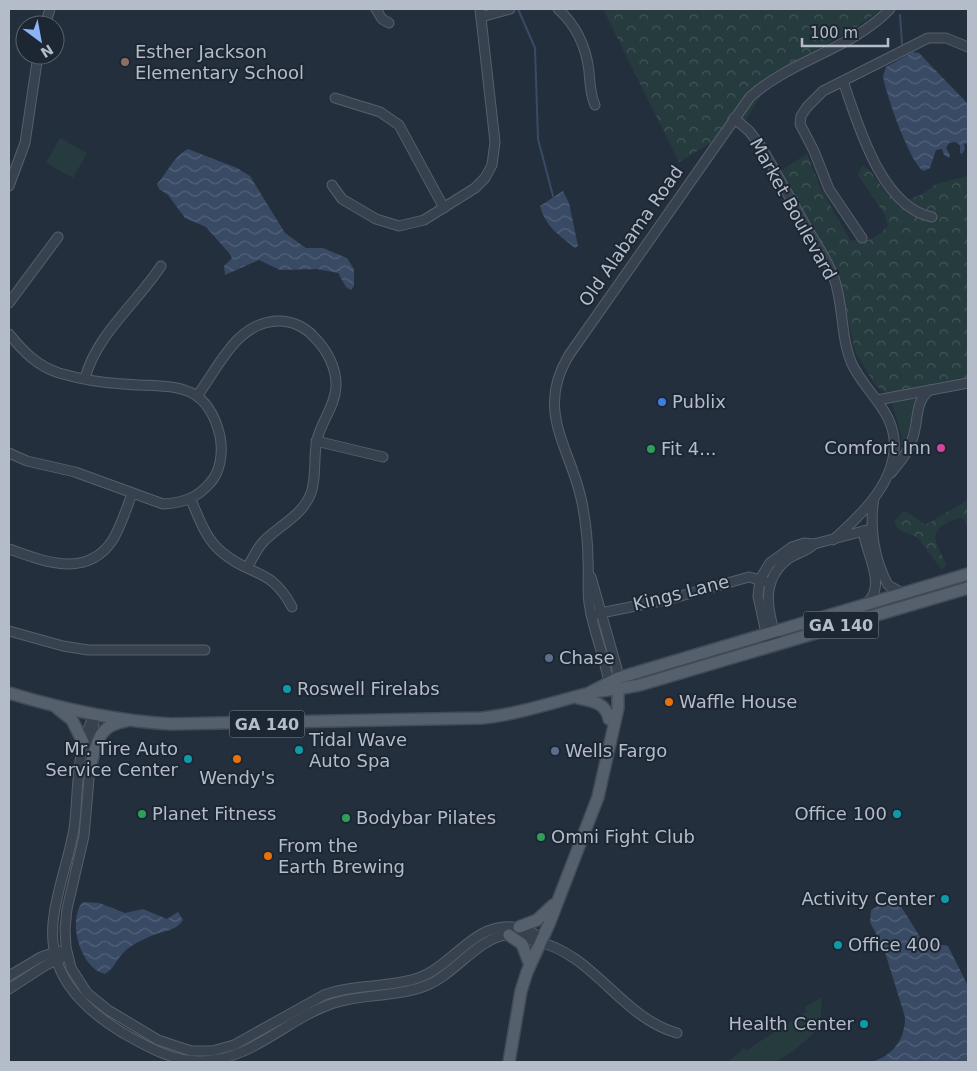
<svg xmlns="http://www.w3.org/2000/svg" width="977" height="1071" font-family="'DejaVu Sans',sans-serif">
  <style>
    .green { fill: #263b3e }
    .forest { fill: url(#forest-crowns) }
    .water { fill: url(#water-waves) }
    .lines { fill: none; stroke-linecap: round; stroke-linejoin: round }
    .stream { stroke: #394a64; stroke-width: 2 }
    .minor-casing { stroke: #565f6c; stroke-width: 11 }
    .major-casing { stroke: #414a57; stroke-width: 14 }
    .minor { stroke: #38414e; stroke-width: 9 }
    .major { stroke: #56606d; stroke-width: 11 }
    .education-dot { fill: #8d6e63; stroke: #1d2633; stroke-width: 2 }
    .shop-dot { fill: #3f7fe0; stroke: #1d2633; stroke-width: 2 }
    .hotel-dot { fill: #d1479c; stroke: #1d2633; stroke-width: 2 }
    .leisure-dot { fill: #2e9e5b; stroke: #1d2633; stroke-width: 2 }
    .service-dot { fill: #5c6f8a; stroke: #1d2633; stroke-width: 2 }
    .culture-dot { fill: #0f9aa8; stroke: #1d2633; stroke-width: 2 }
    .food-dot { fill: #e8710a; stroke: #1d2633; stroke-width: 2 }
    .labels { text-anchor: middle; stroke-width: 4; stroke-linejoin: round; paint-order: stroke }
    .shield { fill: #1d2633; stroke: #878f9c; stroke-width: 1 }
    .shield-label { font-size: 16px; font-weight: bold; fill: #b4bcc9 }
    .poi-label { font-size: 18px; fill: #b4bcc9; stroke: #1d2633; text-anchor: start }
    .street-label { font-size: 18px; fill: #b4bcc9; stroke: #1d2633 }
  </style>
  <defs>
    <pattern id="forest-crowns" width="20" height="18" patternUnits="userSpaceOnUse" patternTransform="scale(1.25)"><rect width="20" height="18" fill="#263b3e"/><path d="M2 6a3 3 0 1 1 6 0M12 15a3 3 0 1 1 6 0" fill="none" stroke="#435559"/></pattern>
    <pattern id="water-waves" width="16" height="10" patternUnits="userSpaceOnUse" patternTransform="scale(1.25)"><rect width="16" height="10" fill="#394a64"/><path d="M0 5q4-4 8 0t8 0" fill="none" stroke="#536279"/></pattern>
  </defs>
  <rect width="100%" height="100%" fill="#242f3d"/>
  <!-- green -->
  <g class="green">
    <polygon points="60,138 87,153 73,178 46,163"/>
    <path d="M 914,398 C 926,409 908,442 902,454 L 901,434 L 892,404 L 896,401 Z"/>
    <polygon points="822,997 820,1027 794,1051 775,1062 729,1061 744,1048 747,1050 807,1011 805,1007"/>
  </g>
  <!-- forest -->
  <g class="forest">
    <polygon points="603,9 882,9 852,30 774,73 744,123 679,162"/>
    <path d="M 807,154 L 821,189 L 850,240 C 868,243 876,238 888,226 L 885,215 L 858,175 L 862,165 L 870,171 L 889,196 L 910,199 L 923,194 L 936,184 L 968,176 L 968,379 L 893,393 L 886,393 L 876,386 L 855,352 L 840,282 L 825,251 L 780,171 Z"/>
    <path d="M 968,500 L 968,526 L 962,518 C 953,519 935,526 935,538 C 936,545 943,556 946,564 L 944,568 L 941,569 L 918,538 L 898,529 L 894,522 L 903,511 C 913,513 917,522 927,524 Z"/>
  </g>
  <!-- water -->
  <g class="water">
    <path d="M 913,52 L 919,53 L 968,104 L 968,143 L 964,144 L 965,149 L 962,154 L 960,153 L 960,145 L 955,142 L 949,143 L 946,148 L 950,155 L 949,158 L 944,155 L 942,149 L 936,150 L 930,168 L 924,171 C 911,166 885,92 883,76 L 886,67 Z"/>
    <path d="M 188,149 L 237,168 L 250,176 L 285,233 L 306,248 L 323,248 L 347,258 L 354,269 L 354,286 L 351,290 L 346,287 L 338,273 L 317,269 L 280,270 L 259,260 L 225,275 L 224,266 L 232,258 L 229,253 L 206,227 L 185,218 L 168,195 L 159,189 L 157,184 C 168,172 172,158 188,149 Z"/>
    <path d="M 563,191 L 569,203 L 578,246 L 575,248 C 559,235 545,226 540,206 Z"/>
    <path d="M 889,899 L 897,900 L 922,940 L 948,946 L 968,986 L 968,1062 L 872,1062 C 893,1055 905,1040 905,1017 L 884,949 L 870,922 L 871,910 Z"/>
    <path d="M 85,902 L 99,903 L 125,913 L 143,909 L 167,919 L 178,912 L 183,920 C 176,932 160,931 149,937 C 140,941 129,946 122,954 C 116,961 114,968 105,974 C 81,969 67,922 82,903 Z"/>
  </g>
  <g class="lines">
    <!-- stream -->
    <g class="stream">
      <polyline points="518,9 535,48 538,139 553,196"/>
      <polyline points="900,15 902,44"/>
    </g>
    <!-- minor casing -->
    <g class="minor-casing">
      <g id="minor">
        <polyline points="376,9 382,19 389,23"/>
        <path d="M 558,9 C 576,25 586,47 589,71 C 590,83 590,94 595,105"/>
        <polyline points="481,17 510,9"/>
        <polyline points="45,25 50,9"/>
        <path d="M 843,81 C 858,124 881,207 932,217"/>
        <polyline points="335,98 380,112 399,125 444,208"/>
        <path d="M 734,118 L 749,131 L 760,145 C 776,172 791,200 807,228 C 816,244 828,260 834,278 C 844,305 840,337 852,364 C 866,394 898,413 894,451 C 891,487 859,517 833,540"/>
        <polyline points="332,185 342,199 376,219 399,226 424,220 475,188 485,178 492,165 495,142 480,9"/>
        <polyline points="9,186 25,143 38,55"/>
        <polyline points="862,238 829,189 814,151 800,124 801,116 807,107 823,91 928,38 946,38 968,47"/>
        <polyline points="9,303 58,237"/>
        <path d="M 9,334 C 23,351 37,366 59,373 C 80,379 102,383 123,384 C 170,388 206,378 220,436 C 223,452 221,471 210,483 C 197,498 183,503 163,504 L 75,472 L 27,461 L 9,453"/>
        <path d="M 85,378 C 97,334 136,304 161,266"/>
        <path d="M 197,396 C 219,367 237,321 279,321 C 292,321 305,327 313,336 C 326,348 337,368 336,387 C 335,406 321,422 317,440 C 313,457 317,476 311,493 C 303,515 280,525 264,541 C 257,548 253,558 248,566"/>
        <polyline points="877,400 968,383"/>
        <polyline points="316,441 383,457"/>
        <path d="M 891,473 C 899,463 908,453 912,440 C 919,423 914,401 930,390"/>
        <path d="M 874,498 C 869,527 874,559 888,585 L 902,593"/>
        <path d="M 191,500 C 199,518 206,540 223,553 C 251,577 271,567 292,607"/>
        <path d="M 863,531 C 866,553 887,586 867,603"/>
        <path d="M 9,549 C 43,561 86,579 112,541 C 121,527 126,509 132,494"/>
        <polyline points="591,577 617,669 618,683"/>
        <polyline points="591,615 670,599 749,577 770,583"/>
        <polyline points="9,631 63,646 88,650 205,650"/>
        <path d="M 778,645 C 769,615 758,582 788,559 C 796,553 806,552 814,544"/>
        <polyline points="769,647 758,596 760,579 770,563 792,547 804,543 814,544 871,529"/>
        <path d="M 610,689 C 606,659 593,632 589,603 C 587,589 589,575 588,561 C 588,544 586,525 583,508 C 574,451 533,414 569,355 L 750,97 C 791,60 852,49 890,9"/>
        <path d="M 94,714 C 91,723 86,732 84,741 C 76,770 78,800 74,829 C 69,858 58,886 54,915 C 45,971 79,1006 123,1033 C 148,1047 171,1061 200,1061 C 252,1061 287,1018 334,1003 C 363,994 396,997 425,986 C 453,976 479,937 507,935 C 518,934 526,939 535,941 C 594,953 620,1017 677,1033"/>
        <path d="M 94,722 L 84,836 L 67,909 L 65,929 L 66,947 L 71,968 L 87,993 L 108,1010 L 158,1040 L 191,1051 L 212,1051 L 234,1045 L 324,995 C 354,984 388,988 418,978 C 453,966 473,923 513,927 C 526,928 534,931 542,942"/>
        <polyline points="9,976 41,957 59,951"/>
        <polyline points="9,989 46,965 62,958"/>
      </g>
    </g>
    <!-- major casing -->
    <g class="major-casing">
      <g id="major">
        <polyline points="591,692 618,678 968,574"/>
        <path d="M 9,693 C 62,709 116,721 171,724 L 482,718 C 519,714 553,702 590,693 C 608,689 626,689 643,684 L 968,588"/>
        <path d="M 578,698 C 593,701 606,703 609,719"/>
        <polyline points="57,708 72,720 83,742"/>
        <path d="M 91,764 C 97,741 99,725 126,721"/>
        <polyline points="519,927 537,920 553,905"/>
        <polyline points="509,935 522,944 530,965"/>
        <polyline points="509,1062 521,991 527,972 549,924 598,797 618,708 618,690"/>
      </g>
    </g>
    <!-- minor -->
    <use href="#minor" class="minor"/>
    <!-- major -->
    <use href="#major" class="major"/>
  </g>
  <!-- markers -->
  <circle class="education-dot" cx="125" cy="62" r="5"/>
  <circle class="shop-dot" cx="662" cy="402" r="5"/>
  <circle class="hotel-dot" cx="941" cy="448" r="5"/>
  <g class="leisure-dot">
    <circle cx="651" cy="449" r="5"/>
    <circle cx="142" cy="814" r="5"/>
    <circle cx="346" cy="818" r="5"/>
    <circle cx="541" cy="837" r="5"/>
  </g>
  <g class="service-dot">
    <circle cx="549" cy="658" r="5"/>
    <circle cx="555" cy="751" r="5"/>
  </g>
  <g class="culture-dot">
    <circle cx="287" cy="689" r="5"/>
    <circle cx="299" cy="750" r="5"/>
    <circle cx="188" cy="759" r="5"/>
    <circle cx="897" cy="814" r="5"/>
    <circle cx="945" cy="899" r="5"/>
    <circle cx="838" cy="945" r="5"/>
    <circle cx="864" cy="1024" r="5"/>
  </g>
  <g class="food-dot">
    <circle cx="669" cy="702" r="5"/>
    <circle cx="237" cy="759" r="5"/>
    <circle cx="268" cy="856" r="5"/>
  </g>
  <g class="labels">
    <!-- shield labels -->
    <g class="shield">
      <rect x="803.5" y="611.5" width="75" height="27" rx="4"/>
      <rect x="229.5" y="710.5" width="75" height="27" rx="4"/>
    </g>
    <g class="shield-label">
      <text x="841" y="631">GA 140</text>
      <text x="267" y="730">GA 140</text>
    </g>
    <!-- poi labels -->
    <g class="poi-label">
      <text x="135" y="58">Esther Jackson<tspan x="135" dy="21">Elementary School</tspan></text>
      <text x="672" y="408">Publix</text>
      <text x="931" y="454" text-anchor="end">Comfort Inn</text>
      <text x="661" y="455">Fit 4...</text>
      <text x="559" y="664">Chase</text>
      <text x="297" y="695">Roswell Firelabs</text>
      <text x="679" y="708">Waffle House</text>
      <text x="309" y="746">Tidal Wave<tspan x="309" dy="21">Auto Spa</tspan></text>
      <text x="178" y="755" text-anchor="end">Mr. Tire Auto<tspan x="178" dy="21">Service Center</tspan></text>
      <text x="565" y="757">Wells Fargo</text>
      <text x="237" y="784" text-anchor="middle">Wendy's</text>
      <text x="152" y="820">Planet Fitness</text>
      <text x="887" y="820" text-anchor="end">Office 100</text>
      <text x="356" y="824">Bodybar Pilates</text>
      <text x="551" y="843">Omni Fight Club</text>
      <text x="278" y="852">From the<tspan x="278" dy="21">Earth Brewing</tspan></text>
      <text x="935" y="905" text-anchor="end">Activity Center</text>
      <text x="848" y="951">Office 400</text>
      <text x="854" y="1030" text-anchor="end">Health Center</text>
    </g>
    <!-- street labels -->
    <g class="street-label">
      <text transform="translate(793 209) rotate(61)" y="6">Market Boulevard</text>
      <text transform="translate(631 236) rotate(-55)" y="6">Old Alabama Road</text>
      <text transform="translate(681 593) rotate(-14)" y="6">Kings Lane</text>
    </g>
  </g>
  <!-- border -->
  <rect width="977" height="1071" fill="none" stroke="#b4bcc9" stroke-width="20"/>
  <!-- north arrow -->
  <g transform="translate(40 40) rotate(148)"><circle r="24" fill="#1d2633" stroke="#59626f"/>
  <path d="M0-4L9 19L0 12L-9 19Z" fill="#8cb3f6"/>
  <text y="-8" font-size="14" font-weight="bold" text-anchor="middle" fill="#b4bcc9">N</text>
  </g>
  <!-- scale -->
  <path d="M802 38v8h86v-8" fill="none" stroke="#b4bcc9" stroke-width="2.5"/>
  <text x="810" y="38" font-size="15" fill="#b4bcc9" stroke="#1d2633" stroke-width="4" paint-order="stroke">100 m</text>
</svg>
